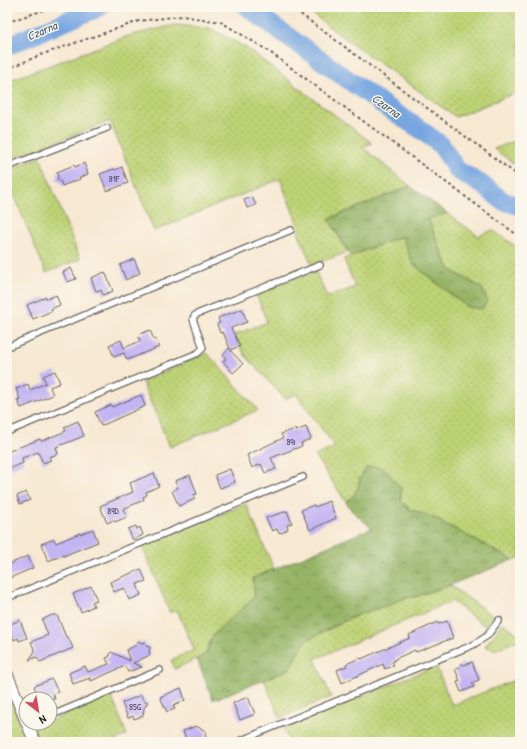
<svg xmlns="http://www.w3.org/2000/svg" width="527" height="749" font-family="'Patrick Hand',sans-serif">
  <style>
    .grass { fill: url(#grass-dots); stroke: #6c7748 }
    .forest { fill: url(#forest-crowns); stroke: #596841 }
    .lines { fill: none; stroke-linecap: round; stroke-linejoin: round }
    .stream { stroke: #76a5e0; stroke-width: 3 }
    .river { stroke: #76a5e0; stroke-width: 19 }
    .building { fill: #c3b4f3 }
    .lane-casing { stroke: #69635c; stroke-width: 8 }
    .street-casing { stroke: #69635c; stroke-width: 13 }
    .path { stroke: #69635c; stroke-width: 2; stroke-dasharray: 3 3; stroke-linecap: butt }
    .lane { stroke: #fff; stroke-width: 5.5 }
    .street { stroke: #fff; stroke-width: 11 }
    .labels { text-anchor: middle; stroke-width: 3; stroke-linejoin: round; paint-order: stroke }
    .number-label { font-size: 9px; fill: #464252 }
    .water-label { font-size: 12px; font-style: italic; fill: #445a74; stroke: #fbf7ec }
  </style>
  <defs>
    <pattern id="grass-dots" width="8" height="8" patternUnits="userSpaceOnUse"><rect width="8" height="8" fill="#bdd275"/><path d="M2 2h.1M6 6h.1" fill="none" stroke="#a2b465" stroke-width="1.8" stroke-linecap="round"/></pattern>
    <pattern id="forest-crowns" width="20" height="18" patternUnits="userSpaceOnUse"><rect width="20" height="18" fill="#96b466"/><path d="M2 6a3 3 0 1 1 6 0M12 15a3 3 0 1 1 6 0" fill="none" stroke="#7a9253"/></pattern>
  </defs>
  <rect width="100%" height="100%" fill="#fbf7ec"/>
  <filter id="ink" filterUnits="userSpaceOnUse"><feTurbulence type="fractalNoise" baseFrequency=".025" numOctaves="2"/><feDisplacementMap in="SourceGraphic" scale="8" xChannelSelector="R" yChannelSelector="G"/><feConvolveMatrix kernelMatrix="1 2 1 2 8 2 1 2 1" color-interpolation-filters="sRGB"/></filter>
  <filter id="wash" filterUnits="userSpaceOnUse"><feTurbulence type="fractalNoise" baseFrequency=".012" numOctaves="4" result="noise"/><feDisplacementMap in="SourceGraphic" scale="16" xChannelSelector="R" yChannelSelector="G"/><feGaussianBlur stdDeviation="0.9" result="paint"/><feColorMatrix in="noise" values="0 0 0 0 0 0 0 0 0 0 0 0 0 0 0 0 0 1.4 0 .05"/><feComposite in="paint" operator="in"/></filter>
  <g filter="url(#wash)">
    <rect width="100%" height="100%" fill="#f7e8d2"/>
    <!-- grass -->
    <g class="grass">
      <polygon points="304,7 520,7 520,91 456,117 337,33"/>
      <polygon points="175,25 209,28 245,47 372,143 362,147 410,186 329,219 348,252 312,265 298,232 300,230 280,179 154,231 110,121 7,161 7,81 128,36"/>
      <polygon points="520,139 520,168 494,149"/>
      <polygon points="40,157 80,259 46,273 7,178 7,171"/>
      <path d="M 447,213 L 478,236 L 492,230 L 520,249 L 520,557 L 513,560 L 436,519 L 410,509 L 401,501 L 401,488 L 360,478 C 358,490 355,495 346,502 L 315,456 L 335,447 L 296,394 L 285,399 L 245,355 L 234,335 L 267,322 L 256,294 L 315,270 L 327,297 L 355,287 L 344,259 L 402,236 L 413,264 L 467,307 L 482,288 L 449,269 L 428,219 Z"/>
      <polygon points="207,353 258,410 170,447 142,382"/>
      <path d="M 246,504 L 274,569 L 253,578 C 254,583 254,589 254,594 C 252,605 220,626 212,637 C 207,643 209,651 203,656 L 175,669 L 171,660 L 194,650 L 177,610 L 170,613 L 142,546 Z"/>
      <polygon points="450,585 493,616 485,626 452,601 315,659 331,697 280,718 264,679 290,669 296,655 301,647 309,639 355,616 388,605 402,599 417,596"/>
      <polygon points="503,623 520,635 520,639 495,650 485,646"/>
      <polygon points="436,666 452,705 512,681 520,700 520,742 371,742 369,739 362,742 290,742 283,728"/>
      <polygon points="7,691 28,742 7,742"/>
      <polygon points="111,695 127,735 112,742 39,742 33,728 45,723 50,723 50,721"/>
    </g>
    <!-- forest -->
    <g class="forest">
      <polygon points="410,186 447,213 428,219 449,269 482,288 488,301 482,309 467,307 413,264 402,236 351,256 329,219"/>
      <polygon points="375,466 385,469 401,488 401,501 410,509 436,519 513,560 450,585 417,596 402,599 388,605 355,616 338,624 309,639 301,647 296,655 290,669 213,700 197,659 207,653 211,638 222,626 248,603 254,596 253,578 372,528 352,511 346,502 355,494 358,490 360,478 366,468"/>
      <polygon points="520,678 520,700 512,681"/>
    </g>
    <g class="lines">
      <!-- stream -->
      <polyline class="stream" points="249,7 251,9"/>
      <!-- river -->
      <g class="river">
        <polyline points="247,7 389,109 420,129 441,145 457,170 484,186 503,201 520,206"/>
        <polyline points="7,46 100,7"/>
      </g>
    </g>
    <g id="blocks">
      <!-- building -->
      <g class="building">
        <polygon points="84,163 88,174 79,178 80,179 62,186 61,182 57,180 58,177 57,172 74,165 75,167"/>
        <polygon points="122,167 128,183 107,191 100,174 114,169 115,170"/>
        <polygon points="252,197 256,205 247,208 244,200"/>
        <polygon points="134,259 140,273 126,280 120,265"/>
        <polygon points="71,268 76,279 67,282 63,272"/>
        <polygon points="105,272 113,291 103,295 101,290 96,291 91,278"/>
        <polygon points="56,295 60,305 51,309 52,311 33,319 27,305 46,297 47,299"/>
        <polygon points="242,309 247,322 231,328 240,346 230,350 243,364 233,373 223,361 226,359 223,355 229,348 230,349 223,332 220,333 217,324 220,323 218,318"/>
        <polygon points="150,330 154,340 156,339 159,347 127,360 124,353 114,357 109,345 121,340 124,348 140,341 138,335"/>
        <polygon points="55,371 60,383 50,387 53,395 21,408 17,400 20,399 16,389 28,384 30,390 46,383 43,376"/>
        <polygon points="141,395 145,406 101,426 95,412 111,405 112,407"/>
        <polygon points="78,421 84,436 56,447 58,454 49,457 51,460 43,463 38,452 22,458 23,463 7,470 7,452 40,439 41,441 66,431 64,427"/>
        <polygon points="306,427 311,439 301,443 302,446 271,458 276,469 265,473 261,464 252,468 247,455 283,438 281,434 295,429 296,431"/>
        <polygon points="230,469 235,482 220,488 215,475"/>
        <polygon points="154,473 159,486 146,492 147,495 143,497 144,500 123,509 127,517 115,522 114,520 107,523 100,506 133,492 130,483"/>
        <polygon points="190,475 197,494 193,495 195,499 179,506 172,491 178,488 175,481"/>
        <polygon points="26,492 30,500 20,504 17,496"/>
        <polygon points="329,501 336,518 310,530 301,510 314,505 315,507"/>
        <polygon points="287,511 292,523 287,525 288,529 282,533 278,532 277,529 272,531 266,518"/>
        <polygon points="136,526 137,529 140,527 143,535 133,540 128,529"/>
        <polygon points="93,529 98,542 63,556 63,555 48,561 41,544 54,539 56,543 80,533 80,534"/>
        <polygon points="28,556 33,568 7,579 7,565"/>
        <polygon points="141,569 146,581 137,584 141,595 129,600 124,588 114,592 110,582"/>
        <polygon points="91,586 97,600 92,602 94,606 81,612 73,594"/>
        <polygon points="52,615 57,615 66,637 68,637 73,648 40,662 37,657 29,660 35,651 31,642 48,635 42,620"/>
        <polygon points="20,620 27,638 19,641 18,638 14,640 8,625"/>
        <polygon points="447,621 453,638 416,652 415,650 395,659 395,660 392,662 394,665 385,669 383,664 342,683 337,670 347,666 346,664 360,658 361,659 410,638 409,635 429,626 437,622 438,624"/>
        <polygon points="138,641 142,643 145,642 146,646 150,647 149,651 150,655 133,663 142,667 128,672 125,666 91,681 90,678 73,684 69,673 85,666 88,672 109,664 106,658 109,657 111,652 130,661 126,650 136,645"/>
        <polygon points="472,662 479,680 472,683 474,687 461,692 457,682 460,681 455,669 460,667 461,663 464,665"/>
        <polygon points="52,679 58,692 53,694 55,699 39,699 34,686"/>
        <polygon points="181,688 185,700 173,705 175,709 167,712 160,697"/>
        <polygon points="141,695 144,701 148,702 144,708 143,716 134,719 133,716 128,718 122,703"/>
        <polygon points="248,697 255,714 240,720 233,703"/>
        <polygon points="196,726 206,731 205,735 207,740 202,742 187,742 183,731"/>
      </g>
    </g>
  </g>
  <g filter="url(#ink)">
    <use href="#blocks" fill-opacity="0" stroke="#69635c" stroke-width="1"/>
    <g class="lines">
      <!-- lane casing -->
      <g class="lane-casing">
        <g id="lane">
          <polyline points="7,167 107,128"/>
          <polyline points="7,347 291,230"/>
          <polyline points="7,432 198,353 203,348 193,319 194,316 197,314 320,265"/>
          <polyline points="7,598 303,477"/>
          <polyline points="50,716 160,670"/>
          <polyline points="237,742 473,645 487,636 499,620"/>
        </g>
      </g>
      <!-- street casing -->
      <g class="street-casing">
        <g id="street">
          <polyline points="7,674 26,721"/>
          <polyline points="27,723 35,742"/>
        </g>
      </g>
      <!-- path -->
      <g class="path">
        <polyline points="291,7 520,177"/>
        <polyline points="7,22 54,7"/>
        <polyline points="7,69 43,54 139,21 182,16 221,22 267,50 520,237"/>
      </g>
      <!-- lane -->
      <use href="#lane" class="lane"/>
      <!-- street -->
      <use href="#street" class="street"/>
    </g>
  </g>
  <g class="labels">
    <!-- number labels -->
    <g class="number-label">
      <text x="114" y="182">81F</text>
      <text x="291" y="445">89i</text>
      <text x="113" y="514">89D</text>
      <text x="135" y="710">85G</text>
    </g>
    <!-- water labels -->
    <g class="water-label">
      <text transform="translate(42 31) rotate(-23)" y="4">Czarna</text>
      <text transform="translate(386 106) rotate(35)" y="4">Czarna</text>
    </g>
  </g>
  <!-- margin -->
  <rect width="527" height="749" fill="none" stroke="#fbf7ec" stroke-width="24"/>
  <!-- north arrow -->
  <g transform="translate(38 711) rotate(149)"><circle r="19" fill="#fbf7ec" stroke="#a29f99"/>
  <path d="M0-3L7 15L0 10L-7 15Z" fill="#d1495b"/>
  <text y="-6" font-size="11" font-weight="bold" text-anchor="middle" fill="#1c1c1c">N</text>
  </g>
</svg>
